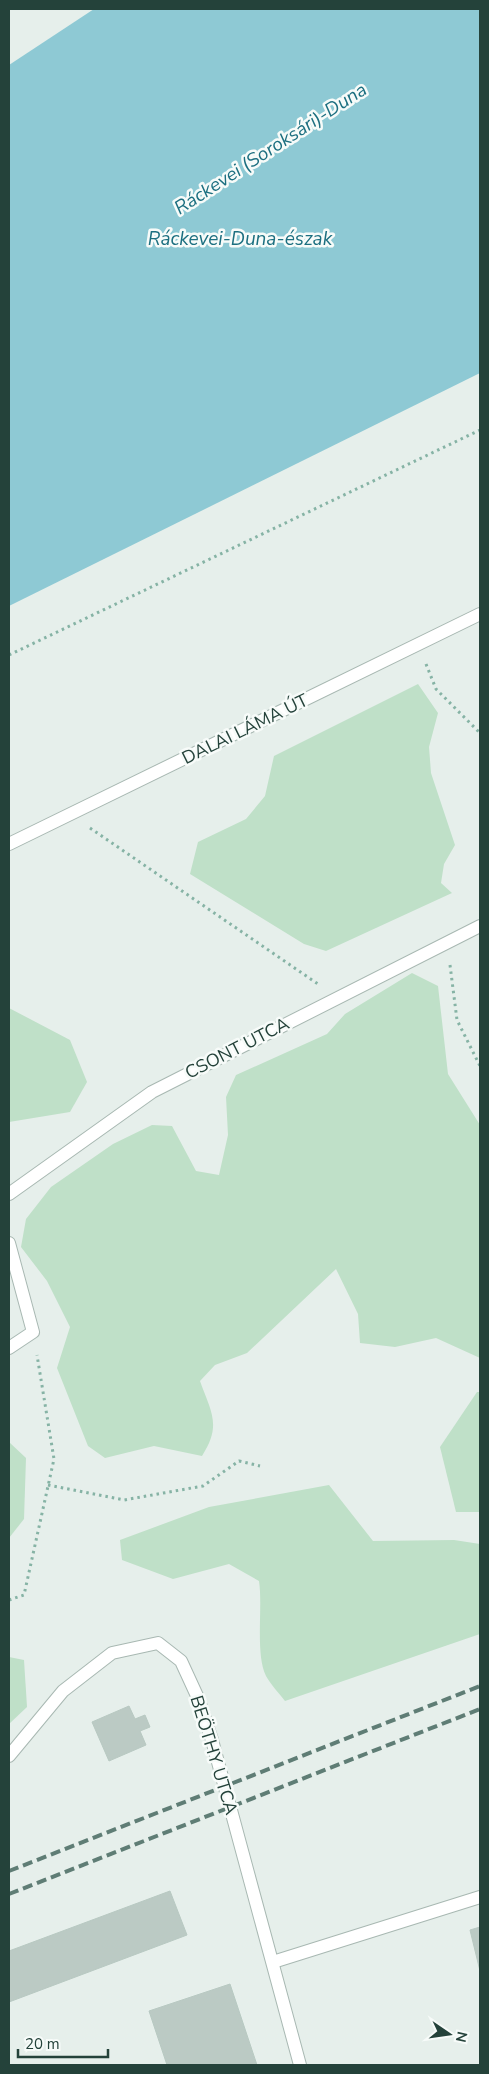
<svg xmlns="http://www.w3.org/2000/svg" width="489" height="2074" font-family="'Nunito Sans',sans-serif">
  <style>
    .green { fill: #bfe0c8 }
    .water { fill: #8ec9d4 }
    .building { fill: #bbcac4; stroke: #b8c9c2 }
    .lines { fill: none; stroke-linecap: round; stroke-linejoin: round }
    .service-casing { stroke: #a8b8b2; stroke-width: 14 }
    .path { stroke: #86b3a5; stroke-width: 3; stroke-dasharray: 2.5 4; stroke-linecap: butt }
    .service { stroke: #fff; stroke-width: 12 }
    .rail { stroke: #5f7d75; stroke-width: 4; stroke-dasharray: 10 5; stroke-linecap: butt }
    .labels { text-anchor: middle; stroke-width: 5; stroke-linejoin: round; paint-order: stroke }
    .street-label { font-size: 18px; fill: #24423a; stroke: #f7fbf9 }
    .water-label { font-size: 19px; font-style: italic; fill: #1c6f80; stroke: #f7fbf9 }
  </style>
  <rect width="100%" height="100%" fill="#e6efeb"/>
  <!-- green -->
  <g class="green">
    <polygon points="418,684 438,713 429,747 431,773 455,845 444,864 441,883 452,893 326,951 304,944 190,874 198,842 246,819 265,796 274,756"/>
    <path d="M 412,973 L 438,986 L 448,1074 L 480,1125 L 480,1358 L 436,1338 L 395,1347 L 360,1343 L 358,1314 L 336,1269 L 247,1353 L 215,1365 L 200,1381 C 211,1412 222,1425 202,1456 L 154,1446 L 105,1458 L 88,1446 L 57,1368 L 70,1327 L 47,1281 L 21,1247 L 26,1219 L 51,1187 L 113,1144 L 152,1125 L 172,1126 L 196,1171 L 219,1175 L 228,1135 L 226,1097 L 236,1075 L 327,1034 L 345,1014 Z"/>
    <polygon points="9,1008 70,1040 87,1082 70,1112 9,1122"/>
    <polygon points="477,1392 480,1392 480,1512 456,1512 440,1447"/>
    <polygon points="9,1442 26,1458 24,1519 9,1538"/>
    <path d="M 329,1485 L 373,1541 L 454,1540 L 480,1544 L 480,1634 L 285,1701 C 279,1693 271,1685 266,1676 C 255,1654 263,1607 259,1581 L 229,1564 L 173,1579 L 122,1560 L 120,1540 L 209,1507 Z"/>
    <polygon points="9,1657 24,1660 27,1707 9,1724"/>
  </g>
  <!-- water -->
  <polygon class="water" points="94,9 480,9 480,373 9,606 9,65"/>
  <!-- building -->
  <g class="building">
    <polygon points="129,1706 135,1719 145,1715 150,1727 140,1731 146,1745 109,1761 92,1722"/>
    <polygon points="170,1891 187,1935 9,2002 9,1951"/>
    <polygon points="480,1927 480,1971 470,1930"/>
    <polygon points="230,1984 257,2065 167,2065 149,2011"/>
  </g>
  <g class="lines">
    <!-- service casing -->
    <g class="service-casing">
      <g id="service">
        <polyline points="9,844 480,614"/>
        <polyline points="9,1194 152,1092 480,926"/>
        <polyline points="9,1243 33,1332 9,1348"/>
        <polyline points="9,1756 63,1691 112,1653 158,1643 181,1661 198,1698 212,1740 300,2065"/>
        <polyline points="273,1962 480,1897"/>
      </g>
    </g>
    <!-- path -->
    <g class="path">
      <polyline points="9,655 480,430"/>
      <polyline points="426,664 436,689 480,733"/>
      <polyline points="90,828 318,984"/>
      <polyline points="450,965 457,1020 480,1066"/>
      <polyline points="48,1485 124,1500 203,1486 239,1461 260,1466"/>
      <polyline points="9,1600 24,1595 54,1459 37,1355"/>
    </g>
    <!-- service -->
    <use href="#service" class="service"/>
    <!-- rail -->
    <g class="rail">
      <polyline points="9,1871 480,1686"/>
      <polyline points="9,1894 480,1709"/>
    </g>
  </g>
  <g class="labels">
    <!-- street labels -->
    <g class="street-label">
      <text transform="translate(245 729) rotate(-26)" y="6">DALAI LÁMA ÚT</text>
      <text transform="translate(237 1048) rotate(-27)" y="6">CSONT UTCA</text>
      <text transform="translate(214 1755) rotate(73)" y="6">BEÖTHY UTCA</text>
    </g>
    <!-- water labels -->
    <g class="water-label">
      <text transform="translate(270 148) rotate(-33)" y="7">Ráckevei (Soroksári)-Duna</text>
      <text x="240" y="245">Ráckevei-Duna-észak</text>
    </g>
  </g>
  <!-- border -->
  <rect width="489" height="2074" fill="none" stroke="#24423a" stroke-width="20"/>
  <!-- north arrow -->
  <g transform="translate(449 2034) rotate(103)" stroke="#f7fbf9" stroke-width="4" paint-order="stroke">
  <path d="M0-4L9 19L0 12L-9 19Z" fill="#24423a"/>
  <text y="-8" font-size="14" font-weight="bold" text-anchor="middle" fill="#24423a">N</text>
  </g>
  <!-- scale -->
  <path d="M18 2049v8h90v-8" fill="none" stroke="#24423a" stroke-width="2.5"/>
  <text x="25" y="2049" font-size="15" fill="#24423a" stroke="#f7fbf9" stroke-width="4" paint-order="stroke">20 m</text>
</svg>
